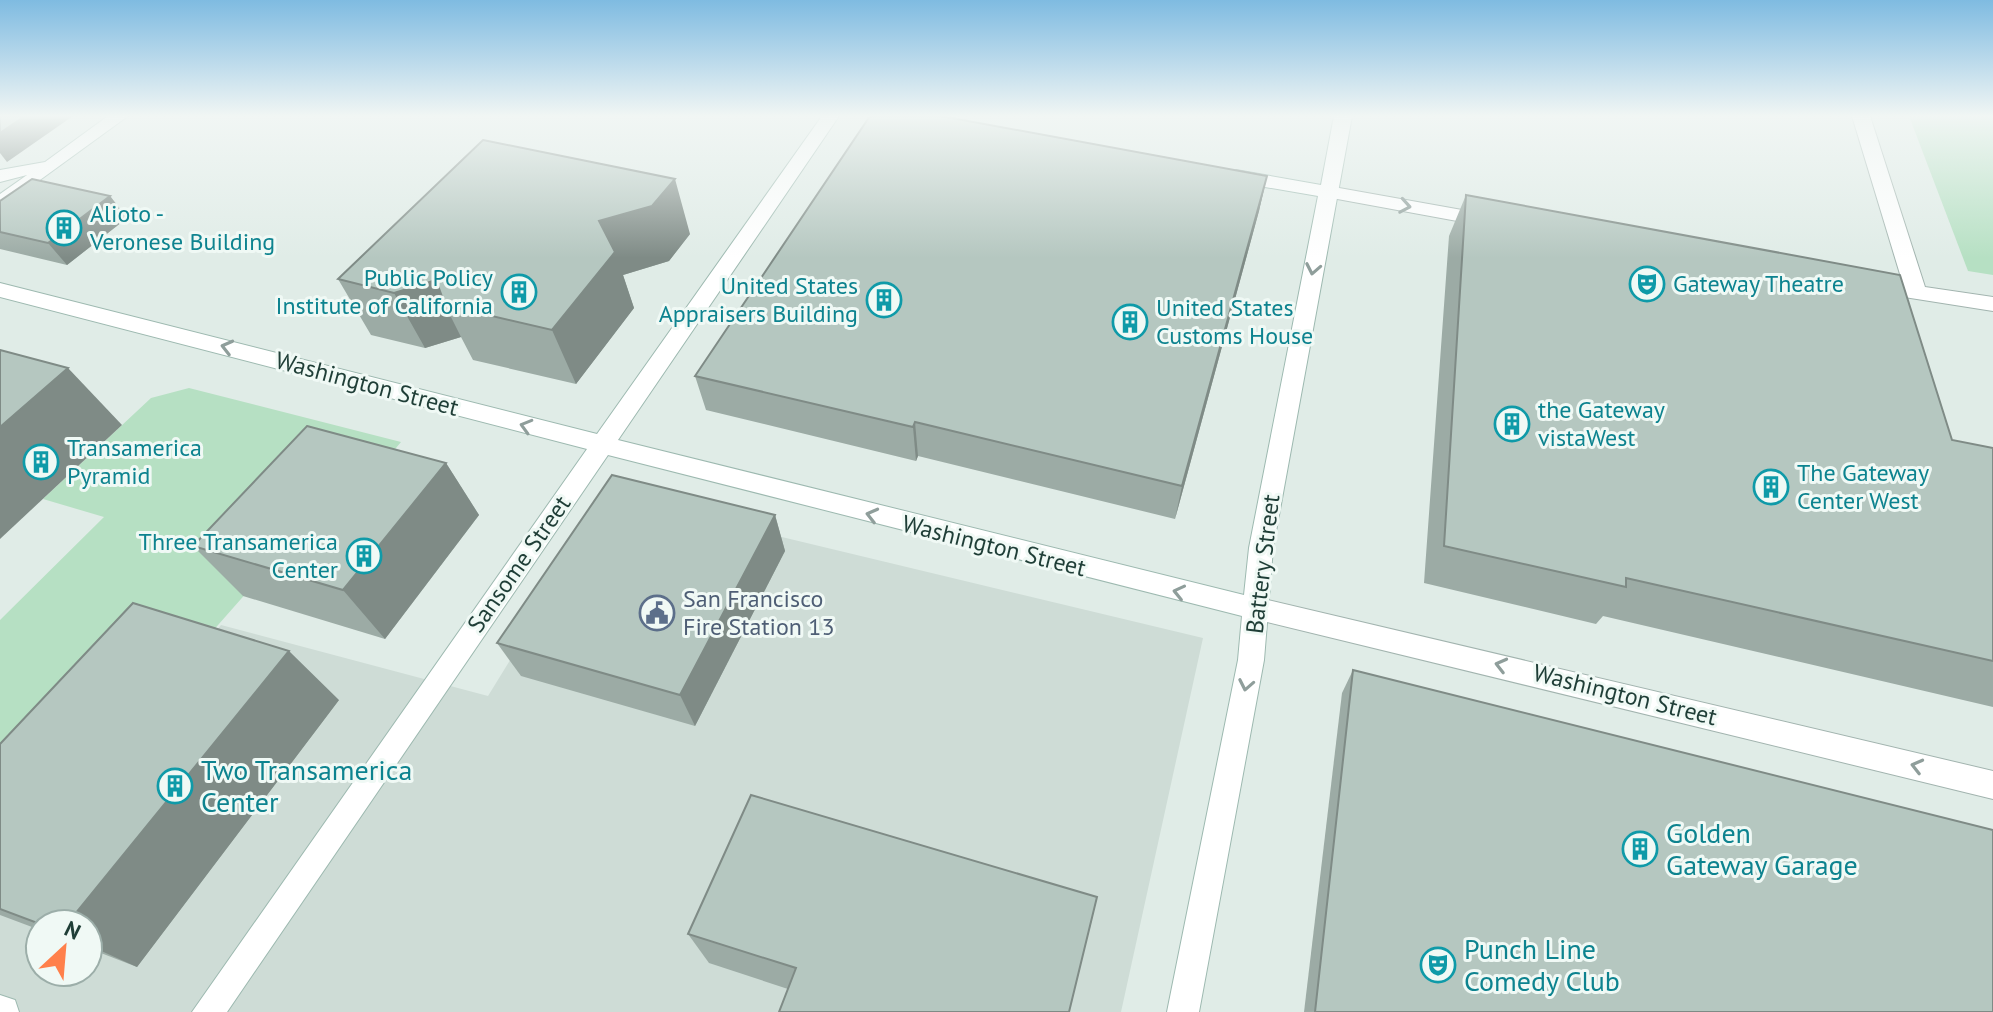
<svg xmlns="http://www.w3.org/2000/svg" width="1993" height="1012" font-family="'PT Sans',sans-serif">
  <style>
    .built { fill: #cedcd6; fill-rule: evenodd }
    .green { fill: #b6e0c3 }
    .lines { fill: none; stroke-linecap: round; stroke-linejoin: round }
    .street-casing { stroke: #a2b4af; stroke-width: 2 }
    .secondary-casing { stroke: #9db9b0; stroke-width: 2 }
    .street { fill: #fff; fill-rule: evenodd }
    .secondary { fill: #fff; fill-rule: evenodd }
    .wall { fill: #9caba5 }
    .shaded-wall { fill: #7f8b86 }
    .building { fill: #b5c7c0; stroke: #7f8b86; stroke-width: 2 }
    .oneway { stroke: #8f9e9b }
    .labels { text-anchor: middle; stroke-width: 6; stroke-linejoin: round; paint-order: stroke }
    .culture-label { font-size: 24px; fill: #0d838f; stroke: #f0f9f5; text-anchor: start }
    .street-label { font-size: 24px; fill: #1f3e37; stroke: #f0f9f5 }
    .service-label { font-size: 24px; fill: #4e5e75; stroke: #f0f9f5; text-anchor: start }
    .near-culture-label { font-size: 28px; fill: #0d838f; stroke: #f0f9f5; text-anchor: start }
  </style>
  <rect width="100%" height="100%" fill="#e0ece7"/>
  <!-- built -->
  <path class="built" d="M 611,496 L 1203,638 L 1121,1012 L 0,1012 L 0,886 L 221,625 L 488,696 ZM 40,924 L 88,924 L 88,972 L 40,972 Z"/>
  <!-- green -->
  <g class="green">
    <polygon points="1909,116 1993,116 1993,275 1968,271"/>
    <polygon points="189,388 401,442 365,485 346,480 0,872 0,620 104,517 43,499 151,398"/>
  </g>
  <g class="lines">
    <!-- street casing -->
    <g class="street-casing">
      <g id="street">
        <polygon points="1852,116 1870,116 1925,287 1993,297 1993,311 1866,291 1863,286 1873,279 1903,284"/>
        <polygon points="1328,186 1490,215 1500,221 1490,227 1321,196 1321,188"/>
        <polygon points="1255,597 1993,771 1993,799 1255,619 1246,616 1242,608 1246,600"/>
      </g>
    </g>
    <!-- secondary casing -->
    <g class="secondary-casing">
      <g id="secondary">
        <polygon points="108,116 128,116 0,209 0,194 27,175 0,182 0,170 45,162"/>
        <polygon points="822,116 839,116 618,440 1244,595 1249,548 1318,196 1236,182 1227,176 1236,170 1321,185 1334,116 1352,116 1273,548 1264,660 1199,1012 1167,1012 1238,660 1242,616 608,455 227,1012 192,1012 587,449 0,297 0,283 597,434"/>
        <polygon points="0,995 15,1000 19,1012 0,1012"/>
      </g>
    </g>
    <!-- street -->
    <use href="#street" class="street"/>
    <!-- secondary -->
    <use href="#secondary" class="secondary"/>
  </g>
  <!-- wall -->
  <g class="wall">
    <polygon points="1267,176 1259,211 1175,519 918,456 916,461 706,410 695,376"/>
    <polygon points="1466,195 1952,440 1993,448 1993,707 1603,616 1596,624 1424,583 1449,236"/>
    <polygon points="110,196 127,218 67,265 0,249 0,232"/>
    <polygon points="690,234 669,261 623,275 634,308 576,384 473,360 461,337 425,348 371,335 338,279"/>
    <polygon points="446,463 479,515 385,639 243,596 193,546"/>
    <polygon points="775,515 785,551 695,726 521,676 497,643"/>
    <polygon points="1353,670 1993,1012 1304,1012 1342,693"/>
    <polygon points="339,700 137,967 88,948 88,924 40,924 40,930 0,915 0,744"/>
    <polygon points="1097,897 1090,928 788,989 709,963 688,934"/>
  </g>
  <!-- shaded-wall -->
  <g class="shaded-wall">
    <polygon points="25,116 73,116 7,162 0,153 0,133"/>
    <polygon points="1267,176 1259,211 1175,519 1182,486"/>
    <polygon points="675,179 690,234 669,261 623,275 634,308 576,384 552,330 599,221"/>
    <polygon points="110,196 127,218 67,265 48,243"/>
    <polygon points="436,280 445,305 461,337 425,348 394,293"/>
    <polygon points="68,368 122,425 0,539 0,427"/>
    <polygon points="915,422 918,456 916,461 913,427"/>
    <polygon points="446,463 479,515 385,639 343,590"/>
    <polygon points="775,515 785,551 695,726 680,695"/>
    <polygon points="289,651 339,700 137,967 88,945 88,924 67,924"/>
  </g>
  <!-- building -->
  <g class="building">
    <polygon points="0,116 25,116 0,133"/>
    <polygon points="870,116 941,116 1267,176 1182,486 915,422 913,427 695,376"/>
    <polygon points="483,140 675,179 652,206 599,221 615,252 552,330 445,305 436,280 394,293 338,279"/>
    <polygon points="32,179 110,196 48,243 0,232 0,201"/>
    <polygon points="1466,195 1900,275 1952,440 1993,448 1993,661 1626,578 1626,587 1444,546"/>
    <polygon points="0,350 68,368 0,427"/>
    <polygon points="307,426 446,463 343,590 193,546"/>
    <polygon points="612,475 775,515 680,695 497,643"/>
    <polygon points="133,603 289,651 67,924 40,924 0,909 0,744"/>
    <polygon points="1353,670 1993,830 1993,1012 1315,1012"/>
    <polygon points="751,795 1097,897 1069,1012 779,1012 796,968 688,934"/>
  </g>
  <!-- one-way arrows -->
  <defs><path id="oneway-chevron" d="M-2-3.5L2.5 0L-2 3.5" fill="none" stroke-width="1.6" stroke-linecap="round" stroke-linejoin="round" transform="scale(2)"/></defs>
  <g class="oneway">
    <use href="#oneway-chevron" transform="translate(1405 206) rotate(10)"/>
    <use href="#oneway-chevron" transform="translate(1313 269) rotate(101)"/>
    <use href="#oneway-chevron" transform="translate(227 347) rotate(-166)"/>
    <use href="#oneway-chevron" transform="translate(526 426) rotate(-164)"/>
    <use href="#oneway-chevron" transform="translate(872 515) rotate(-166)"/>
    <use href="#oneway-chevron" transform="translate(1179 592) rotate(-167)"/>
    <use href="#oneway-chevron" transform="translate(1501 665) rotate(-166)"/>
    <use href="#oneway-chevron" transform="translate(1246 685) rotate(101)"/>
    <use href="#oneway-chevron" transform="translate(1917 766) rotate(-166)"/>
  </g>
  <!-- sky -->
  <linearGradient id="sky" x2="0" y2="1"><stop stop-color="#7fbbe1"/><stop offset="0.45" stop-color="#f1f6f4"/><stop offset="1" stop-color="#f1f6f4" stop-opacity="0"/></linearGradient>
  <rect width="1993" height="258" fill="url(#sky)"/>
  <!-- icons -->
  <defs>
    <g id="building-ring" transform="scale(1.8)"><circle r="9.5" fill="#f0f9f5" stroke="#0f9aa8" stroke-width="1.5"/><path d="M-4-6H4V6H1V3H-1V6H-4ZM-2.5-4.3h1.7v1.8h-1.7ZM.8-4.3h1.7v1.8H.8ZM-2.5-1h1.7V.8h-1.7ZM.8-1h1.7V.8H.8Z" fill="#0f9aa8"/></g>
    <g id="theatre-ring" transform="scale(1.8)"><circle r="9.5" fill="#f0f9f5" stroke="#0f9aa8" stroke-width="1.5"/><path d="M-5-5.5Q0-4 5-5.5V0Q5 5 0 6Q-5 5-5 0ZM-3.3-2.5H-1v1.5H-3.3ZM1-2.5H3.3v1.5H1ZM-2.8 1Q0 5.5 2.8 1Z" fill="#0f9aa8"/></g>
    <g id="civic-ring" transform="scale(1.8)"><circle r="9.5" fill="#f0f9f5" stroke="#5c6f8a" stroke-width="1.5"/><path d="M-.6-6.5H3V-4.5H.6V-3L4-1V1h2V6H-6V1h2V-1L-.6-3ZM-1.2 2.5V6h2.4V2.5Z" fill="#5c6f8a"/></g>
  </defs>
  <g fill-rule="evenodd">
    <use href="#building-ring" x="64" y="228"/>
    <use href="#theatre-ring" x="1647" y="284"/>
    <use href="#building-ring" x="519" y="292"/>
    <use href="#building-ring" x="884" y="300"/>
    <use href="#building-ring" x="1130" y="322"/>
    <use href="#building-ring" x="1512" y="424"/>
    <use href="#building-ring" x="41" y="462"/>
    <use href="#building-ring" x="1771" y="487"/>
    <use href="#building-ring" x="364" y="556"/>
    <use href="#civic-ring" x="657" y="613"/>
    <use href="#building-ring" x="175" y="786"/>
    <use href="#building-ring" x="1640" y="849"/>
    <use href="#theatre-ring" x="1438" y="965"/>
  </g>
  <g class="labels">
    <!-- culture labels -->
    <g class="culture-label">
      <text x="90" y="222">Alioto -<tspan x="90" dy="28">Veronese Building</tspan></text>
      <text x="493" y="286" text-anchor="end">Public Policy<tspan x="493" dy="28">Institute of California</tspan></text>
      <text x="1673" y="292">Gateway Theatre</text>
      <text x="858" y="294" text-anchor="end">United States<tspan x="858" dy="28">Appraisers Building</tspan></text>
      <text x="1156" y="316">United States<tspan x="1156" dy="28">Customs House</tspan></text>
      <text x="1538" y="418">the Gateway<tspan x="1538" dy="28">vistaWest</tspan></text>
      <text x="67" y="456">Transamerica<tspan x="67" dy="28">Pyramid</tspan></text>
      <text x="1797" y="481">The Gateway<tspan x="1797" dy="28">Center West</tspan></text>
      <text x="338" y="550" text-anchor="end">Three Transamerica<tspan x="338" dy="28">Center</tspan></text>
    </g>
    <!-- street labels -->
    <g class="street-label">
      <text transform="translate(367 384) rotate(15)" y="8">Washington Street</text>
      <text transform="translate(994 546) rotate(14)" y="8">Washington Street</text>
      <text transform="translate(519 564) rotate(-55)" y="8">Sansome Street</text>
      <text transform="translate(1263 564) rotate(-83)" y="8">Battery Street</text>
      <text transform="translate(1625 695) rotate(14)" y="8">Washington Street</text>
    </g>
    <!-- service labels -->
    <g class="service-label">
      <text x="683" y="607">San Francisco<tspan x="683" dy="28">Fire Station 13</tspan></text>
    </g>
    <!-- near-culture labels -->
    <g class="near-culture-label">
      <text x="201" y="780">Two Transamerica<tspan x="201" dy="32">Center</tspan></text>
      <text x="1666" y="843">Golden<tspan x="1666" dy="32">Gateway Garage</tspan></text>
      <text x="1464" y="959">Punch Line<tspan x="1464" dy="32">Comedy Club</tspan></text>
    </g>
  </g>
  <!-- north arrow -->
  <g transform="translate(64 948) rotate(26)"><circle r="38" fill="#f0f9f5" stroke="#9caea9" stroke-width="2"/>
  <path d="M0-6L14 30L0 20L-14 30Z" fill="#ff804b"/>
  <text y="-12" font-size="22" font-weight="bold" text-anchor="middle" fill="#1f3e37">N</text>
  </g>
</svg>
